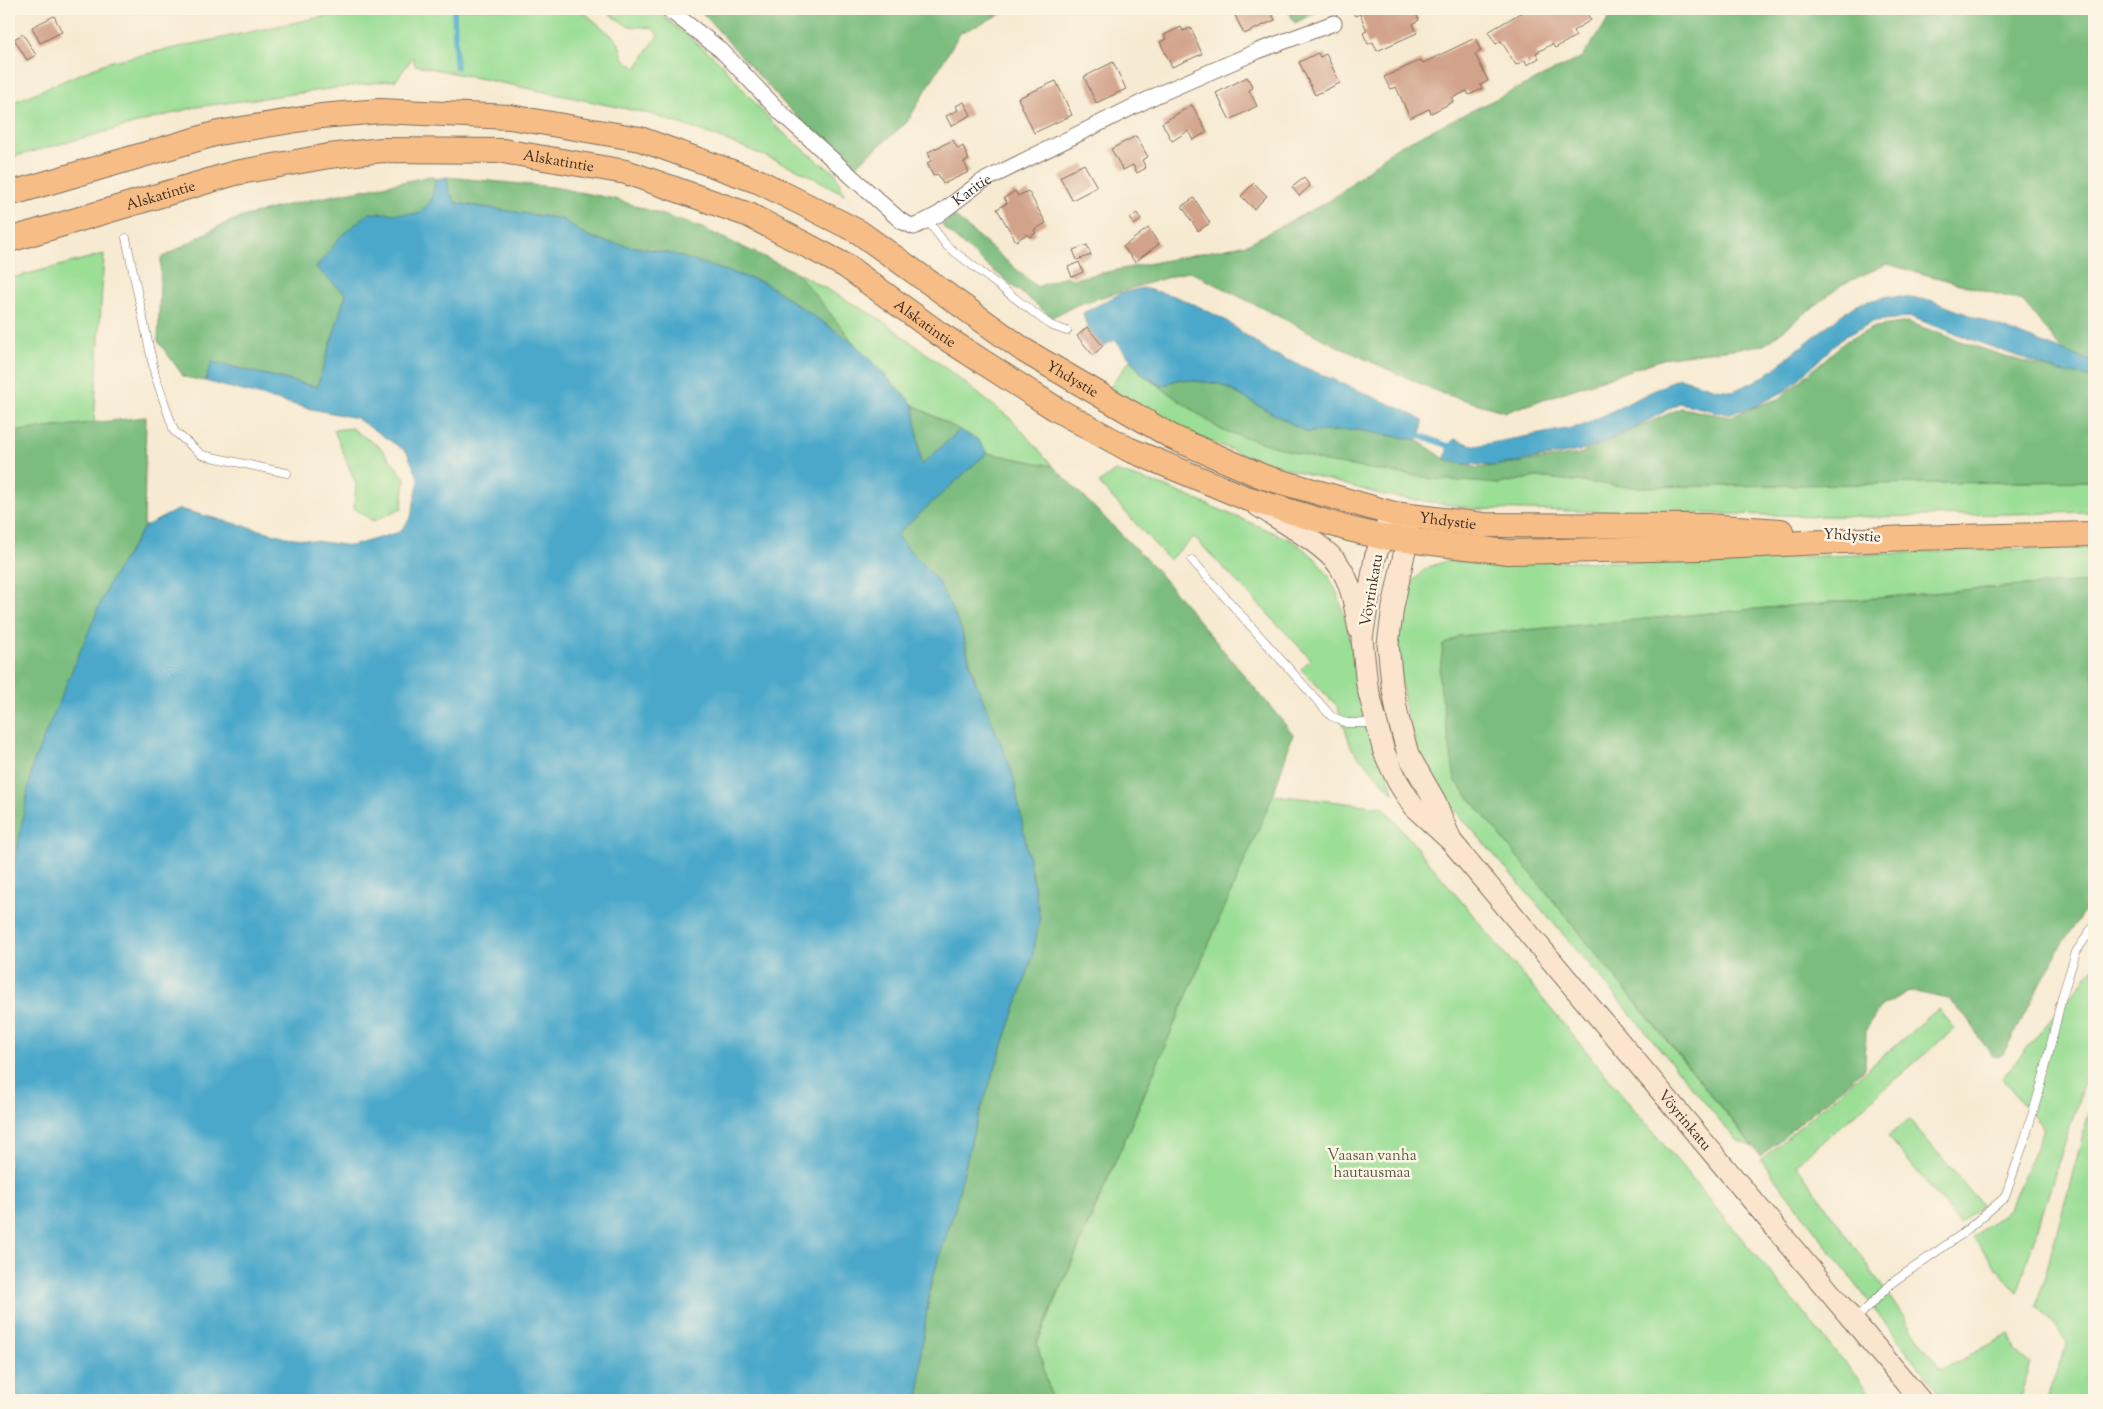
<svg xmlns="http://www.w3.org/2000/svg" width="2103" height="1409" font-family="'Sorts Mill Goudy',serif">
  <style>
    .green { fill: #9bde96; stroke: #6b845a }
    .forest { fill: #7cbd7f; stroke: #5c744e }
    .water { fill: #4ba8ca; stroke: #436974 }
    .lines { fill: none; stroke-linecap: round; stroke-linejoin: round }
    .stream { stroke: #4ba8ca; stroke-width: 5.5 }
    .building { fill: #d2a28a }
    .service-casing { stroke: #7d6d5d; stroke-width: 9 }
    .minor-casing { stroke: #7d6d5d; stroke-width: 17 }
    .secondary-casing { stroke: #7d6d5d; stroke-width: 23 }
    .primary-casing { stroke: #7d6d5d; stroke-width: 26 }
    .service { stroke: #fff; stroke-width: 8 }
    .minor { stroke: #fff; stroke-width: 15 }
    .secondary { stroke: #fbe5cf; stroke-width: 21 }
    .primary { stroke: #f6be86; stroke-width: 24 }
    .labels { text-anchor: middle; stroke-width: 5; stroke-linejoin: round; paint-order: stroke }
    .street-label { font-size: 15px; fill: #3b2a1e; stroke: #fcf5e5 }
    .park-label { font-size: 15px; fill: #53573c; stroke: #fcf5e5 }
  </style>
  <rect width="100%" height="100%" fill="#fcf5e5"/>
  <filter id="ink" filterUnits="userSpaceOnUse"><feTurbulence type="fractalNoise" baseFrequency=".02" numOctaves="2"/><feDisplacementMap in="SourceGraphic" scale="10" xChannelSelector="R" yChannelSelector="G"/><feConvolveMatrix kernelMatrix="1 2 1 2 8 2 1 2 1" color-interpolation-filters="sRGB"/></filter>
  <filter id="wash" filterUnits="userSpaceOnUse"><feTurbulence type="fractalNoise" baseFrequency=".0096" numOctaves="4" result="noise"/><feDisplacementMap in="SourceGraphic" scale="20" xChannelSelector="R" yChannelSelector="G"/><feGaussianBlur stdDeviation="1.12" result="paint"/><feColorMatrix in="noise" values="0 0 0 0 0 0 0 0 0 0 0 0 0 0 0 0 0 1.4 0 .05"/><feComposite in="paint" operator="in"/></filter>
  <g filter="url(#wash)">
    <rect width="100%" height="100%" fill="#f7ead2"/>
    <!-- green -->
    <g class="green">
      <polygon points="359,9 580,9 618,41 623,58 636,68 658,35 652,28 628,26 602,9 654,9 718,60 774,125 820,163 835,172 844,194 797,169 718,137 651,114 415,65 413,57 396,80 196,107 9,158 9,104 108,62"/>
      <polygon points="104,254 94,423 9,432 9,279"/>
      <polygon points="796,272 880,319 939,363 1012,420 1053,466 987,453 978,440 914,405 855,344"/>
      <polygon points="1130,360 1143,375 1221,430 1498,484 1536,477 1633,487 2094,481 2094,512 1874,517 1476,509 1383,495 1260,461 1159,421 1108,390"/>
      <polygon points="351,428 381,448 405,478 402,508 373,521 354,508 356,484 334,430"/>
      <polygon points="1115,471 1164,486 1293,541 1315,558 1328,575 1338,595 1350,638 1360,691 1394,794 1352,749 1337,706 1301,669 1311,659 1194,537 1169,560 1099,483"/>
      <polygon points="2094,546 2094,582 1987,588 1459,636 1443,645 1455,780 1753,1147 1736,1140 1595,971 1442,795 1421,760 1406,713 1397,650 1403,609 1411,583 1426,568 1446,561 1663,562"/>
      <polygon points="1273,795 1383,807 1876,1400 1052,1400 1037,1344"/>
      <polygon points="2094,968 2094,1051 2017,1293 1973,1238 2009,1209 2044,1129 2002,1078"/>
      <polygon points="1938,1009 1954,1029 1796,1164 1941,1370 2010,1334 2016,1351 2031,1364 2019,1400 1944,1400 1761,1160"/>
      <polygon points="2094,1094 2094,1400 2046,1400 2068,1341 2037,1306"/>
      <polygon points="1909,1119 1982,1205 1959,1223 1888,1136"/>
    </g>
    <!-- forest -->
    <g class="forest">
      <polygon points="699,9 1012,9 960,33 907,122 853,168 788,108"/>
      <polygon points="1287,9 1317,9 1318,11 1295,23"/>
      <polygon points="1616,9 2094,9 2094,362 2063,351 2023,301 1887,264 1843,284 1764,345 1669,357 1506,412 1441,393 1345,350 1189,271 1079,304 1052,317 983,262 942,226 953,215 1037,287 1066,276 1072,279 1247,244 1331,200 1395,148 1582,57"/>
      <path d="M 430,176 L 436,179 L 431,201 L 419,214 L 369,214 L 317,268 L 346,294 L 317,387 L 212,362 L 205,381 L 184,377 L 158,341 L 161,258 C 183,247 214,227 236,219 C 299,199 365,191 430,176 Z"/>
      <polygon points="447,177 553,187 615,199 702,228 796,272 855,344 765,283 669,253 606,242 583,234 561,219 456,203 449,191"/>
      <path d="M 1908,322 C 1970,345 2029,367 2094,378 L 2094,481 L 1633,487 L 1536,477 L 1498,484 L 1435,479 L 1325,462 L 1221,430 L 1143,375 L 1162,386 L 1179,379 L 1220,384 L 1306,432 L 1359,430 L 1417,440 L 1445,459 L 1478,468 L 1580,454 L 1681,408 L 1729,417 L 1780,398 L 1846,341 L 1875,327 Z"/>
      <polygon points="914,406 960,430 921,466"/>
      <polygon points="146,417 144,527 109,583 9,892 9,432"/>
      <polygon points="987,453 1053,466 1153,566 1293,734 1273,795 1037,1343 1052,1400 920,1400 921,1351 931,1283 955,1208 974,1130 1032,959 1040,918 961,628 896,535"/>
      <polygon points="2094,582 2094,902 2082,914 2061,945 2003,1054 1997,1057 1992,1055 1979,1038 1970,1021 1948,999 1911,991 1881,1006 1866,1030 1865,1068 1761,1156 1455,780 1439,679 1443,645 1459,636 1987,588"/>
    </g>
    <!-- water -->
    <g class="water">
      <polygon points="447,177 449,191 456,203 562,219 583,234 606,242 669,253 765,283 855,344 914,406 921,465 960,430 978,440 987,453 896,535 937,580 961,628 972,672 1013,774 1040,918 1032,959 974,1130 955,1208 931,1283 921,1351 920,1400 9,1400 9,892 33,763 109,583 144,527 179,509 287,537 351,546 400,532 411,517 419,480 407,452 356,418 307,408 205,381 212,362 317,387 346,294 316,268 341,236 369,213 419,214 431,201 436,179"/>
      <polygon points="1143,288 1174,296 1202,308 1225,320 1269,352 1406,411 1423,421 1421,435 1417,440 1359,430 1306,432 1220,384 1179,379 1162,386 1143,375 1115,340 1103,346 1087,327 1083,313 1121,293"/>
      <polygon points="1889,296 1930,300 2063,351 2094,362 2094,378 2060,372 1911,317 1875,321 1843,337 1787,390 1754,407 1727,414 1679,403 1637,427 1585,450 1492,466 1457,463 1445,459 1448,446 1454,439 1475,446 1582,426 1679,378 1717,389 1733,391 1762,378 1841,315 1857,304"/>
    </g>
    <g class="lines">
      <!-- stream -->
      <g class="stream">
        <polyline points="454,9 456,67"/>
        <polyline points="1414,433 1454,448"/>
      </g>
    </g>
    <g id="blocks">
      <!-- building -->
      <g class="building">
        <polygon points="1232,9 1270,9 1275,20 1244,34"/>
        <polygon points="1351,9 1414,9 1419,20 1413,24 1417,33 1377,51 1373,42 1368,44 1363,33 1367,31 1360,14 1355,16"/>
        <polygon points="1527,9 1584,9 1591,20 1573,31 1576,36 1555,48 1552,44 1536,53 1539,58 1527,65 1525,60 1516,65 1501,41 1496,44 1488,32"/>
        <polygon points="54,16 62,32 40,43 32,27"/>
        <polygon points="1181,27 1183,31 1191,28 1202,54 1172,67 1160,42 1166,39 1164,35"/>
        <polygon points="23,34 36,55 27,60 14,39"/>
        <polygon points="1475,38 1481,51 1475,54 1488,81 1480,85 1482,89 1469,95 1467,91 1452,98 1453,102 1431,113 1429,109 1410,118 1396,87 1390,89 1384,77 1421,60 1423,63"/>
        <polygon points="1318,53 1320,57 1326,54 1340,83 1315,95 1299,62"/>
        <polygon points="1113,62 1126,89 1096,103 1084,77"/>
        <polygon points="1247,77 1253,88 1249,90 1257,106 1230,120 1216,93"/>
        <polygon points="1056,81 1072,115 1034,133 1018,98"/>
        <polygon points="964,102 971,115 951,126 946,116 958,110 956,106"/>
        <polygon points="1192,105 1207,132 1193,140 1188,131 1172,141 1162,123"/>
        <polygon points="1136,136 1148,157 1142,160 1146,168 1137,173 1133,165 1123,170 1111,149"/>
        <polygon points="953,140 958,149 963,146 969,160 964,162 969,172 943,184 938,174 933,176 927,163 931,161 928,152"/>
        <polygon points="1084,164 1097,187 1072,200 1060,177"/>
        <polygon points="1304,178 1310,186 1299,196 1292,187"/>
        <polygon points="1254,183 1267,196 1254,209 1241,196"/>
        <polygon points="1015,191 1018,196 1028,191 1046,223 1034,230 1036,233 1029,237 1027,234 1016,241 997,209 1007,203 1004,198"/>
        <polygon points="1194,198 1210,223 1198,231 1182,206"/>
        <polygon points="1137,213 1141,220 1134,225 1130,218"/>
        <polygon points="1148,228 1159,244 1135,262 1123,247"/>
        <polygon points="1087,245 1091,255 1077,260 1073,250"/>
        <polygon points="1079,262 1083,272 1072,277 1068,267"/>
        <polygon points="1087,327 1103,346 1093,355 1077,336"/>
      </g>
    </g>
  </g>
  <g filter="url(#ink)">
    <use href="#blocks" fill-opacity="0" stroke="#7d6d5d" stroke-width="1"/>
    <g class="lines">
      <!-- service casing -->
      <g class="service-casing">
        <g id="service">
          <polyline points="928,221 947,246 1050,325 1067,331"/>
          <polyline points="126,238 155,375 174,431 202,455 287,473"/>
          <polyline points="1192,560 1331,716 1347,723 1374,723"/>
          <polyline points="1855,1320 1893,1282 1962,1234 2005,1197 2023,1145 2042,1082 2062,997 2076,952 2094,925"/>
        </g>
      </g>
      <!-- minor casing -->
      <g class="minor-casing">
        <g id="minor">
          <path id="s1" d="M 668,9 L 721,50 L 781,113 L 901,221 L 914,227 L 939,214 L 981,182 L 1157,95 L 1258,51 L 1334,23"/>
        </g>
      </g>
      <!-- secondary casing -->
      <g class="secondary-casing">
        <g id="secondary">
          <path d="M 1257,505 C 1279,520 1326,545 1340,567 C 1352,585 1355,608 1359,629"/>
          <path id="s2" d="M 1451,841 L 1435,801 L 1408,754 L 1398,718 L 1392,684 L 1388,644 L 1393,607 L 1407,540 L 1407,526 L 1400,518 L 1394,514 L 1388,522 L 1375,558 L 1362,639 L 1367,685 L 1384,752 L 1398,782 L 1413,806 L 1451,841 L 1920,1400"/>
        </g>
      </g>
      <!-- primary casing -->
      <g class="primary-casing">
        <g id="primary">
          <path id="s3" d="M 9,194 L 218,133 L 321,116 L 380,111 L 510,117 L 640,139 L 760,182 L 859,232 L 1025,351 L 1174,438 L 1264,477 L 1394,514 L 1483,525 L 1706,526 L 1781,531"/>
          <path id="s4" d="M 9,240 L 235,173 L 329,156 L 382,150 L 503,151 L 626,172 L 749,215 L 846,266 L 938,333 L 1056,409 L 1128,449 L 1246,498 L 1349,529 L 1382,537 L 1508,552 L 1699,548 L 1907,538 L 2094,534"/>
        </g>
      </g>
      <!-- service -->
      <use href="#service" class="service"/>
      <!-- minor -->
      <use href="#minor" class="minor"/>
      <!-- secondary -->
      <use href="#secondary" class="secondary"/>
      <!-- primary -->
      <use href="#primary" class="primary"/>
    </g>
  </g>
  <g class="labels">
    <!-- street labels -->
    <g class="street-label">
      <text dy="5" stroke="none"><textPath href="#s4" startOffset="562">Alskatintie</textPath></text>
      <text dy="5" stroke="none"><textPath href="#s1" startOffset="399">Karitie</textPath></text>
      <text dy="5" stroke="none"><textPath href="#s4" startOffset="158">Alskatintie</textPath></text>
      <text dy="5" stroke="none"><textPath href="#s4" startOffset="968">Alskatintie</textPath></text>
      <text dy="5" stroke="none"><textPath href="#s3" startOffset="1141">Yhdystie</textPath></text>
      <text dy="5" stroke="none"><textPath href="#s3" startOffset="1546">Yhdystie</textPath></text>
      <text transform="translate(1852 535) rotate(3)" y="5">Yhdystie</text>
      <text transform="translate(1371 590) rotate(-80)" y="5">Vöyrinkatu</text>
      <text dy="5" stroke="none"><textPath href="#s2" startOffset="1070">Vöyrinkatu</textPath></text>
    </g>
    <!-- park labels -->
    <g class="park-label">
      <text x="1372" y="1160">Vaasan vanha<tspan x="1372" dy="17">hautausmaa</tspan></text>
    </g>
  </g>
  <!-- margin -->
  <rect width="2103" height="1409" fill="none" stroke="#fcf5e5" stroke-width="30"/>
</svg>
